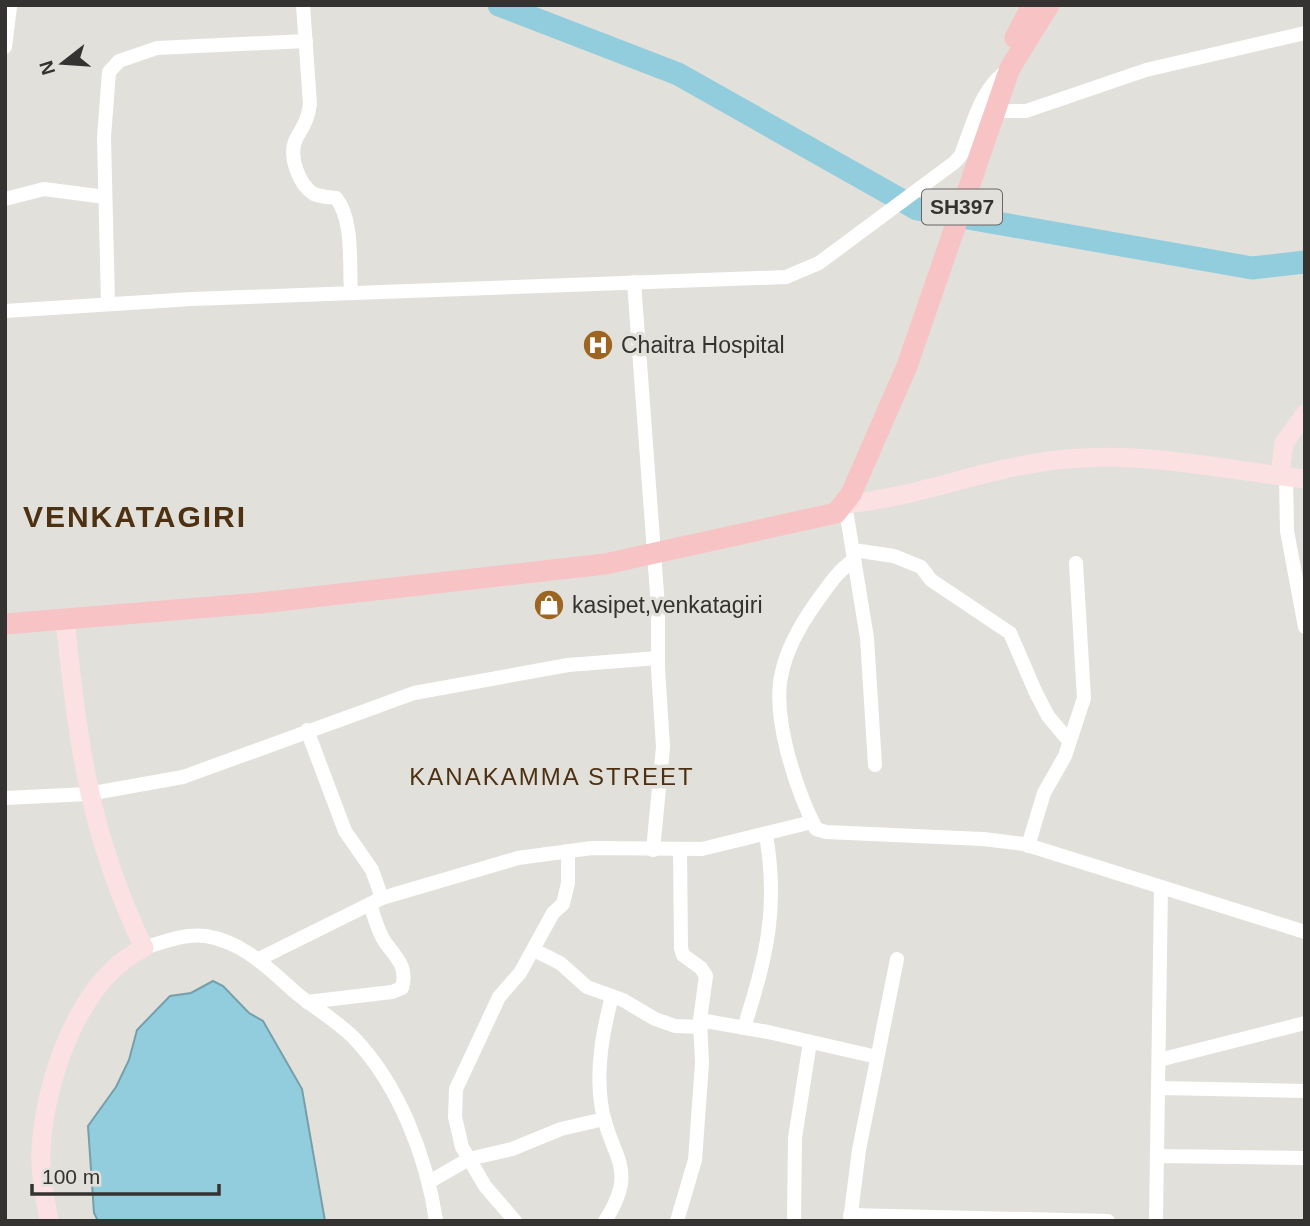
<svg xmlns="http://www.w3.org/2000/svg" width="1310" height="1226" font-family="Arial,sans-serif">
  <style>
    .water { fill: #92cdde; stroke: #769faa; stroke-width: 2 }
    .lines { fill: none; stroke-linecap: round; stroke-linejoin: round }
    .river { stroke: #92cdde; stroke-width: 23 }
    .street { stroke: #fff; stroke-width: 14 }
    .secondary { stroke: #fbe1e2; stroke-width: 19 }
    .primary { stroke: #f7c3c4; stroke-width: 21 }
    .labels { text-anchor: middle; stroke-width: 7; stroke-linejoin: round; paint-order: stroke }
    .shield { fill: #e2e0da; stroke: #686764; stroke-width: 2 }
    .shield-label { font-size: 21px; font-weight: bold; fill: #343331 }
    .poi-label { font-size: 23px; fill: #343331; stroke: #e2e0da; text-anchor: start }
    .neighbourhood-label { font-size: 24px; letter-spacing: 2px; fill: #4d3112; stroke: #e2e0da }
    .district-label { font-size: 30px; font-weight: bold; letter-spacing: 2px; fill: #4d3112; stroke: #e2e0da }
  </style>
  <rect width="100%" height="100%" fill="#e2e0da"/>
  <!-- water -->
  <polygon class="water" points="213,981 223,986 249,1013 263,1021 302,1089 325,1221 98,1221 94,1213 88,1126 116,1087 129,1060 137,1030 170,996 191,993"/>
  <g class="lines">
    <!-- river -->
    <polyline class="river" points="499,5 678,74 917,209 1252,268 1305,262"/>
    <!-- street -->
    <g class="street">
      <path d="M 303,5 L 310,104 C 308,120 303,126 296,139 C 288,156 299,185 314,194 C 321,197 329,197 336,198 C 354,220 349,266 351,293"/>
      <polyline points="5,47 10,7"/>
      <polyline points="994,111 1026,111 1146,70 1305,33"/>
      <polyline points="5,199 44,189 105,197"/>
      <polyline points="634,282 658,607 658,668 663,747 653,850"/>
      <polyline points="108,303 104,137 109,72 119,61 157,48 306,41"/>
      <path d="M 5,311 L 192,299 L 786,277 L 819,263 L 955,162 L 961,155 C 973,125 980,88 1009,69"/>
      <polyline points="1286,476 1287,531 1305,627"/>
      <polyline points="845,504 867,638 875,765"/>
      <polyline points="853,550 894,556 921,567 931,580 1010,633 1036,693 1048,716 1069,741"/>
      <path d="M 854,560 C 837,571 827,588 815,604 C 801,624 787,649 782,672 C 771,716 796,789 816,829 L 826,832 L 983,839 L 1024,844 L 1305,932"/>
      <polyline points="307,730 345,831 372,870 382,898"/>
      <polyline points="5,798 88,794 183,777 414,693 568,665 658,658"/>
      <polyline points="1028,846 1044,793 1065,756 1084,698 1076,563"/>
      <path d="M 144,948 C 163,942 185,933 206,936 C 243,942 268,968 295,992 C 314,1008 336,1020 354,1038 C 399,1085 427,1158 436,1221"/>
      <polyline points="534,950 560,963 587,987 623,1000 655,1019 675,1026 701,1027"/>
      <polyline points="259,959 382,898 518,858 592,848 702,849 812,822"/>
      <path d="M 307,1002 L 392,992 L 402,988 C 408,966 396,958 385,942 C 378,932 374,916 370,904"/>
      <polyline points="700,1020 768,1032 877,1057"/>
      <path d="M 744,1028 C 766,957 779,910 766,835"/>
      <polyline points="1159,1060 1305,1023"/>
      <polyline points="1159,1088 1305,1091"/>
      <polyline points="1157,1156 1305,1158"/>
      <polyline points="429,1182 469,1159 512,1149 561,1129 604,1119"/>
      <polyline points="850,1215 1108,1221"/>
      <polyline points="515,1221 485,1186 462,1147 455,1117 456,1089 499,997 520,973 553,913 563,904 568,883 568,851"/>
      <path d="M 605,1221 C 641,1165 608,1157 601,1103 C 596,1067 603,1031 612,996"/>
      <polyline points="677,1221 695,1160 702,1063 700,1020 706,976 701,968 683,955 681,948 680,849"/>
      <polyline points="794,1221 795,1138 810,1042"/>
      <polyline points="850,1221 859,1150 897,959"/>
      <polyline points="1156,1221 1161,888"/>
    </g>
    <!-- secondary -->
    <g class="secondary">
      <polyline points="1280,475 1284,443 1305,414"/>
      <path d="M 845,504 C 915,498 979,470 1049,461 C 1139,449 1217,469 1305,479"/>
      <path d="M 49,1221 C 45,1198 40,1174 41,1151 C 44,1083 78,979 144,948 C 89,834 78,743 65,620"/>
    </g>
    <!-- primary -->
    <g class="primary">
      <polyline points="1015,38 1032,5"/>
      <polyline points="5,624 260,603 605,564 836,513 851,494 907,366 1010,68 1049,5"/>
    </g>
  </g>
  <!-- icons -->
  <defs>
    <g id="hospital-disc" transform="scale(1.575)"><circle r="9.5" fill="#9d6522" stroke="#e2e0da"/><path d="M-5-5h3v3.5h4V-5h3V5h-3V1.5h-4V5h-3Z" fill="#fff"/></g>
    <g id="shop-disc" transform="scale(1.575)"><circle r="9.5" fill="#9d6522" stroke="#e2e0da"/><path d="M-5-2.5h2.3a2.7 3.5 0 0 1 5.4 0H5L5.5 6h-11ZM-1.5-2.5h3a1.5 2.3 0 0 0-3 0Z" fill="#fff"/></g>
  </defs>
  <g fill-rule="evenodd">
    <use href="#hospital-disc" x="598" y="345"/>
    <use href="#shop-disc" x="549" y="605"/>
  </g>
  <g class="labels">
    <!-- shield labels -->
    <rect class="shield" x="922" y="189.5" width="80" height="35" rx="5"/>
    <g class="shield-label">
      <text x="962" y="214">SH397</text>
    </g>
    <!-- poi labels -->
    <g class="poi-label">
      <text x="621" y="353">Chaitra Hospital</text>
      <text x="572" y="613">kasipet,venkatagiri</text>
    </g>
    <!-- neighbourhood labels -->
    <g class="neighbourhood-label">
      <text x="552" y="785">KANAKAMMA STREET</text>
    </g>
    <!-- district labels -->
    <g class="district-label">
      <text x="135" y="527">VENKATAGIRI</text>
    </g>
  </g>
  <!-- border -->
  <rect width="1310" height="1226" fill="none" stroke="#343331" stroke-width="14"/>
  <!-- north arrow -->
  <g transform="translate(63 63) rotate(253)" stroke="#e2e0da" stroke-width="5" paint-order="stroke">
  <path d="M0-5L12 26L0 18L-12 26Z" fill="#343331"/>
  <text y="-10" font-size="19" font-weight="bold" text-anchor="middle" fill="#343331">N</text>
  </g>
  <!-- scale -->
  <path d="M32 1184v10h187v-10" fill="none" stroke="#343331" stroke-width="3.5"/>
  <text x="42" y="1184" font-size="21" fill="#343331" stroke="#e2e0da" stroke-width="5" paint-order="stroke">100 m</text>
</svg>
